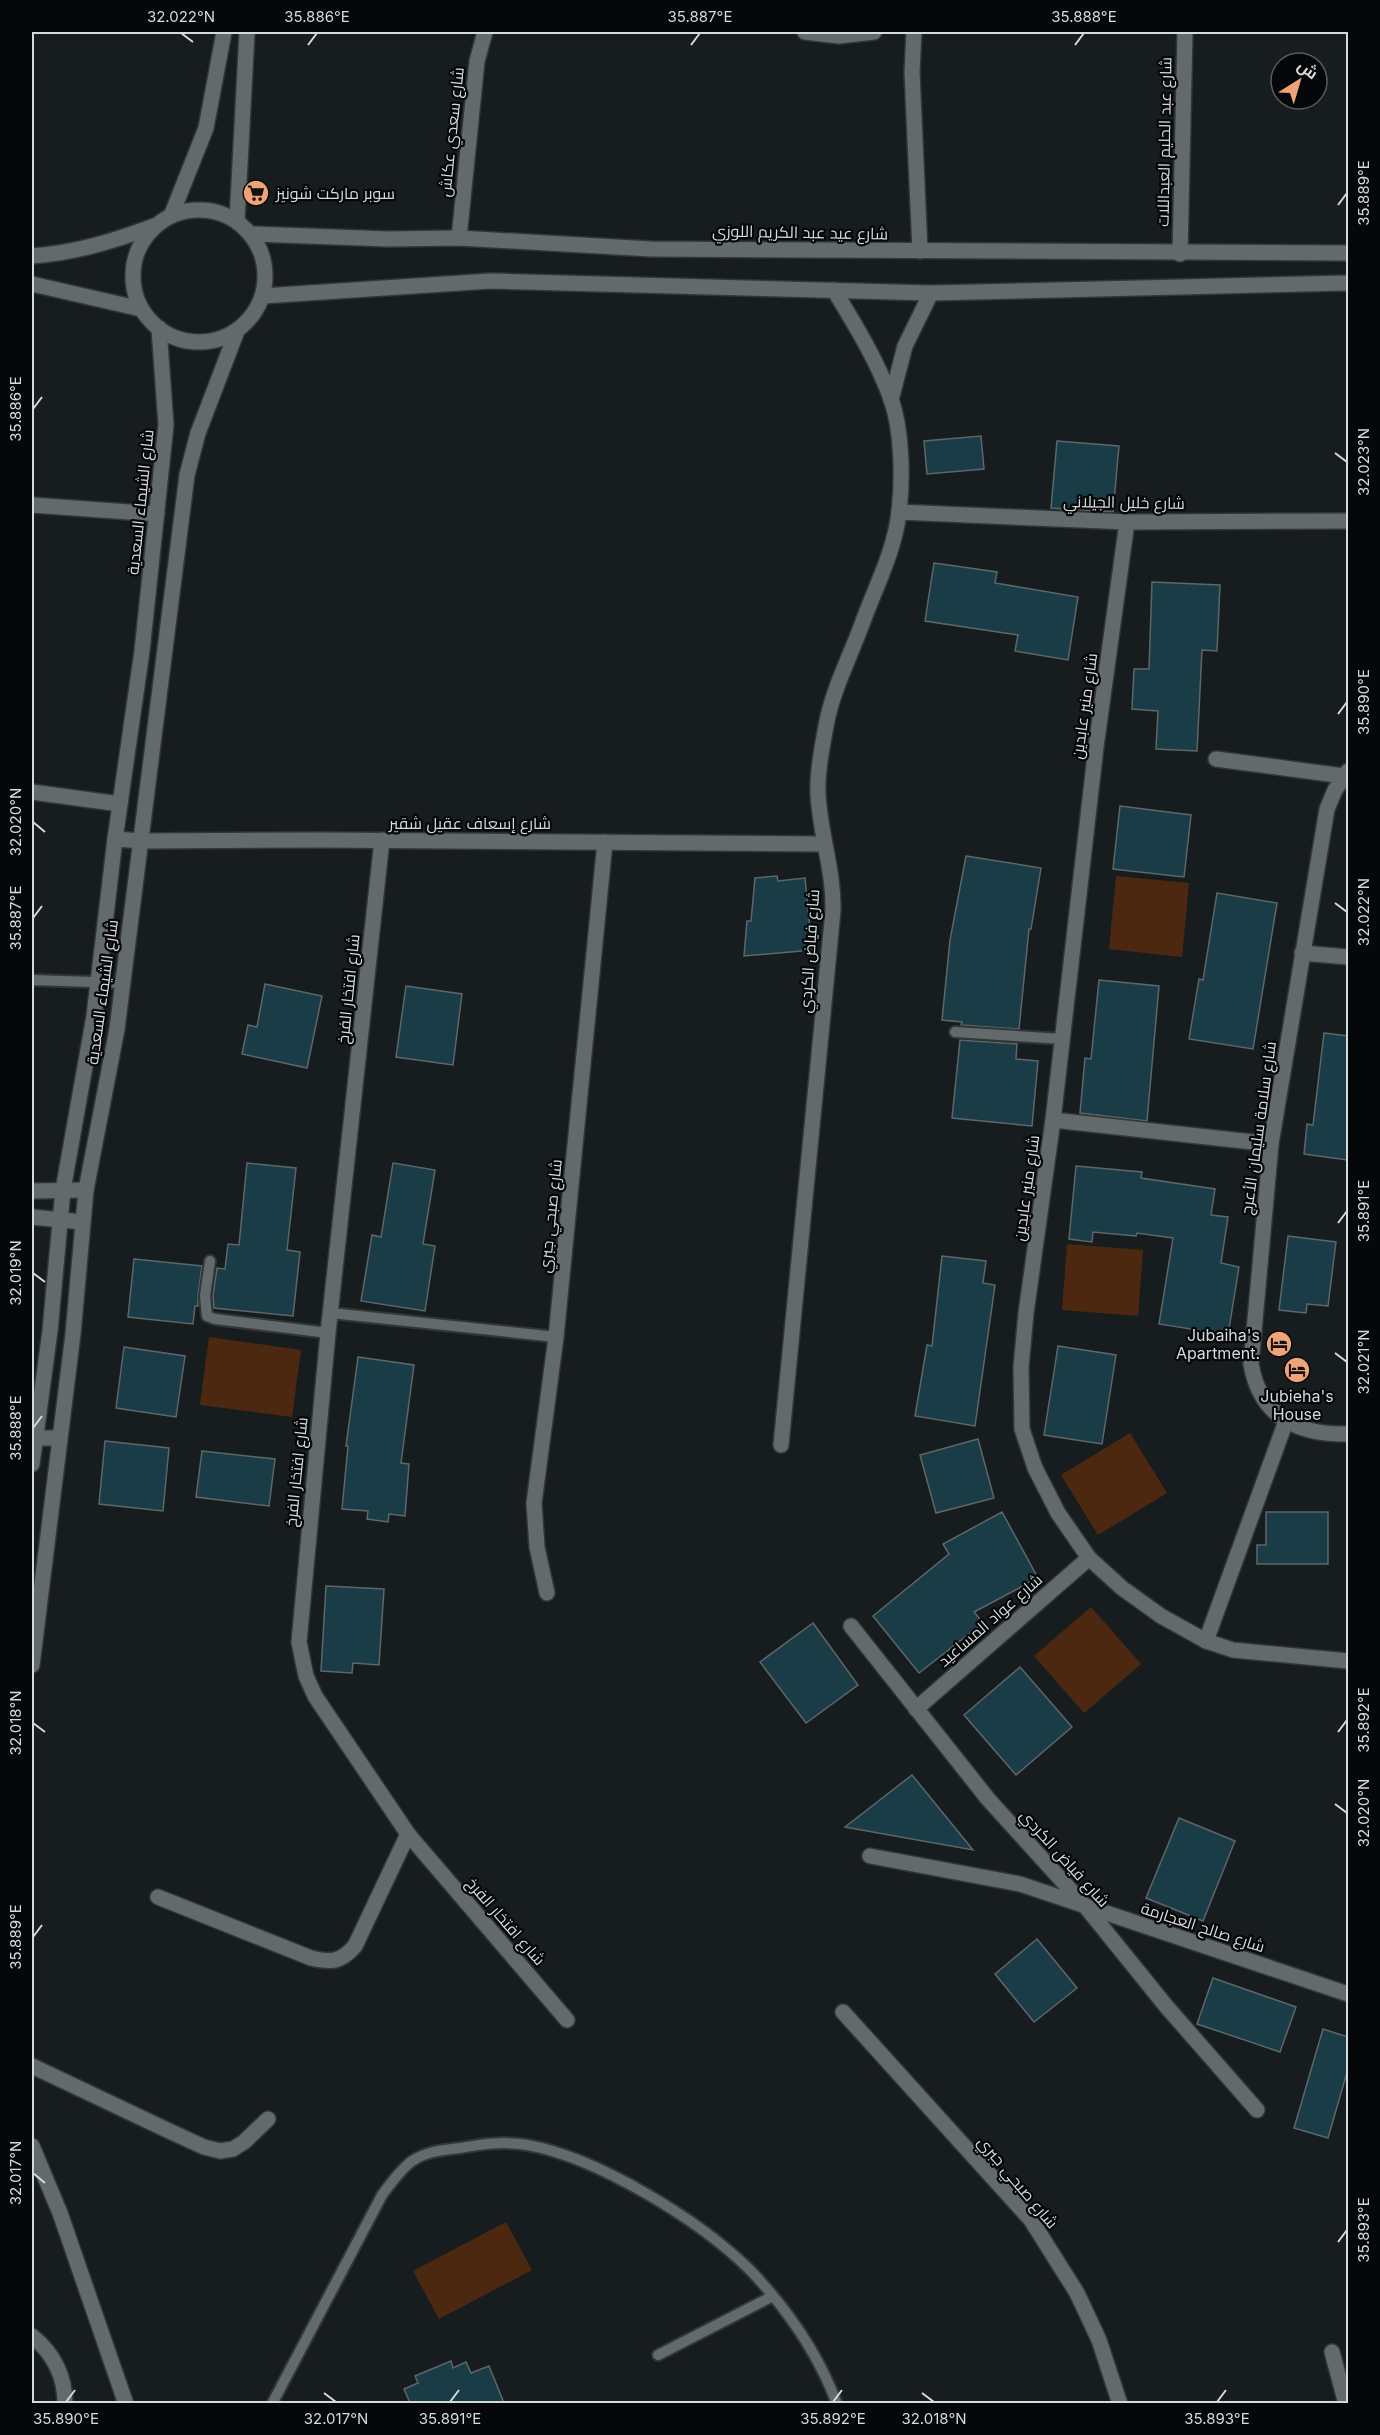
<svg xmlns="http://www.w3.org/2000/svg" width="1380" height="2435" font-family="Inter,Cairo,sans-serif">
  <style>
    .green { fill: #4d2810 }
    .building { fill: #193c47; stroke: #5f6669; stroke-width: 1.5 }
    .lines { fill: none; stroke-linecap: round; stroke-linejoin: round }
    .lane-casing { stroke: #323637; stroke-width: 14 }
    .street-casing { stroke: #323637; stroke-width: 18 }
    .secondary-casing { stroke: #323637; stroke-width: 18 }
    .lane { stroke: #626a6c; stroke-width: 10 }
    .street { stroke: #626a6c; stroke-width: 15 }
    .secondary { stroke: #626a6c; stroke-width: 15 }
    .ticks { fill: none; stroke: #d6dadb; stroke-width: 2 }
    .labels { text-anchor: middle; stroke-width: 4.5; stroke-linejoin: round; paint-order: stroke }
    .street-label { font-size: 16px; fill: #d6dadb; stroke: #050708 }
    .poi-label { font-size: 16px; fill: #d6dadb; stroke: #050708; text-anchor: start }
    .neatline { fill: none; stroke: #d6dadb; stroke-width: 2 }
    .ticks-label { font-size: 15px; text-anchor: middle; fill: #d6dadb }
  </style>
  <rect width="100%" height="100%" fill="#171d1f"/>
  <!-- green -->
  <g class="green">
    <polygon points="1116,876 1189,883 1182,957 1109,949"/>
    <polygon points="1067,1244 1143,1250 1138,1316 1062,1310"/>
    <polygon points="209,1337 301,1350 292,1417 200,1405"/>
    <polygon points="1130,1433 1167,1493 1098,1535 1061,1475"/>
    <polygon points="1091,1607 1141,1664 1084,1713 1034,1656"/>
    <polygon points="506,2222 532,2270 439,2319 413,2271"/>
  </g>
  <!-- building -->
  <g class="building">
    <polygon points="981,436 984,469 927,474 924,441"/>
    <polygon points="1057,441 1119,446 1113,512 1051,508"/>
    <polygon points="934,563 997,572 995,583 1078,597 1068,660 1015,651 1018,635 925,621"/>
    <polygon points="1152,582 1220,585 1217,651 1202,650 1197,751 1156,749 1158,711 1132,709 1134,669 1149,669"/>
    <polygon points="1120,806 1191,815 1184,877 1113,869"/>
    <polygon points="966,856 1041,868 1031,929 1029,929 1019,1029 961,1025 962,1022 942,1020 950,940"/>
    <polygon points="777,876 778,881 805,878 812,950 744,956 747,921 751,921 755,878"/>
    <polygon points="1217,893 1277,903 1253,1049 1189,1039 1199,979 1203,980"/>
    <polygon points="1099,980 1159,986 1147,1121 1080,1113 1085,1058 1091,1059"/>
    <polygon points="265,984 322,996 307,1068 242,1054 248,1025 257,1027"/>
    <polygon points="406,986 462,994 453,1065 396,1057"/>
    <polygon points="1324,1033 1348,1036 1347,1160 1304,1154 1307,1124 1313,1125"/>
    <polygon points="960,1040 1017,1044 1016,1059 1038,1061 1032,1126 952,1118"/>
    <polygon points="247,1163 296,1168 287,1250 300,1252 293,1316 214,1308 213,1296 217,1268 225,1269 228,1244 239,1245"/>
    <polygon points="393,1163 435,1170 423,1244 435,1246 425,1311 361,1301 372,1235 381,1237"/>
    <polygon points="1076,1166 1142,1172 1141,1178 1215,1189 1211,1215 1228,1217 1221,1263 1239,1267 1228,1335 1159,1324 1173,1238 1137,1233 1136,1236 1093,1232 1092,1242 1069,1239"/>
    <polygon points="1288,1236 1336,1242 1328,1306 1307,1304 1306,1313 1279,1310"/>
    <polygon points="942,1256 986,1261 983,1283 995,1285 975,1426 915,1416 927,1345 932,1346"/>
    <polygon points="134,1259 202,1266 198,1295 198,1306 195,1306 193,1324 128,1317"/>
    <polygon points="1058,1346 1116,1355 1102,1444 1044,1435"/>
    <polygon points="124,1347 185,1356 176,1417 116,1408"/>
    <polygon points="358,1357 414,1365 401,1463 409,1464 405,1516 389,1514 388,1522 367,1519 368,1511 342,1509 348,1446 346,1446"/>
    <polygon points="978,1439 994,1498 936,1513 920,1455"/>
    <polygon points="105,1441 169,1448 163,1511 99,1504"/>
    <polygon points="202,1451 275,1459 269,1506 196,1497"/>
    <polygon points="1002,1512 1038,1578 974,1612 983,1623 919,1673 873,1616 949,1554 943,1544"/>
    <polygon points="1266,1512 1328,1512 1328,1564 1257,1564 1257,1545 1266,1545"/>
    <polygon points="326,1586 384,1589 379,1665 353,1663 352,1673 321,1671"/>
    <polygon points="813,1623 858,1685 806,1723 760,1662"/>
    <polygon points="1020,1667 1072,1727 1016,1775 964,1715"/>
    <polygon points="912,1775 973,1850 845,1827"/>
    <polygon points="1179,1818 1235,1841 1203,1921 1146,1898"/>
    <polygon points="1037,1939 1077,1988 1034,2022 995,1974"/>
    <polygon points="1213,1978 1296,2007 1280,2052 1197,2024"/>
    <polygon points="1323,2029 1348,2037 1348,2069 1328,2138 1294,2128"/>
    <polygon points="451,2361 453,2368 466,2362 471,2373 489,2366 504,2403 410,2403 404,2389 418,2383 415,2376"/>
  </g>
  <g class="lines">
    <!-- lane casing -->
    <g class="lane-casing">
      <g id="lane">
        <polyline points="32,980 123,983"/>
        <polyline points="955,1032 1062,1039"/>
        <polyline points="210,1261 205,1296 207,1316 215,1319 328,1333"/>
        <polyline points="331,1313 556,1337"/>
        <polyline points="658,2355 773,2296"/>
        <path d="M 272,2404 L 382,2195 C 391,2183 400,2170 412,2161 C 427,2151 443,2150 460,2148 C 483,2144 504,2141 527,2145 C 597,2157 701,2221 751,2271 C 788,2310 818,2353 837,2404"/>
      </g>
    </g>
    <!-- street casing -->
    <g class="street-casing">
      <g id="street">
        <polyline points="805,32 839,36 874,32"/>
        <polyline points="914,32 912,72 920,251"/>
        <polyline points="459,238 477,61 485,32"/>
        <polyline points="1180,254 1185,32"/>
        <polyline points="891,400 905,346 931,293"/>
        <polyline points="32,505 157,514"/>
        <polyline points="899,512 1127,522 1348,521"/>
        <polyline points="1127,522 1096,747 1053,1120 1026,1313 1021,1367 1022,1429 1035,1468 1058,1513 1089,1558 1122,1588 1161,1616 1206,1641 1233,1650 1348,1661"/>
        <polyline points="1216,759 1344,776"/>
        <path d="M 1348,771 L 1335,790 L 1327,809 L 1271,1144 L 1251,1364 C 1260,1417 1298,1435 1348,1434"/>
        <polyline points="32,792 120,804"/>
        <polyline points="115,839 142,841 321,840 824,844"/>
        <polyline points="382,840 328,1333 299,1642 306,1676 315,1696 408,1834 567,2020"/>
        <polyline points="1302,953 1348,957"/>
        <polyline points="1053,1120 1271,1144"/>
        <polyline points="32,1191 86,1190"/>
        <polyline points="32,1217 82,1222"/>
        <polyline points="32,1438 59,1438"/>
        <path d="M 781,1445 L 833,911 C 834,871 820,834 818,794 C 817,772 822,748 826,726 C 832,691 850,657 862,624 C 875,588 895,550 899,512 C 903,478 902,430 891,399 C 877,360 855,325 834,290"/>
        <polyline points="547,1593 537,1547 534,1503 556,1337 605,842"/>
        <polyline points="851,1626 988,1799 1086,1907 1166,2006 1257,2110"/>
        <polyline points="1206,1641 1286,1421"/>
        <polyline points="916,1709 1089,1558"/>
        <polyline points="870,1856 1020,1884 1348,1994"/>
        <path d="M 158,1897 L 311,1958 C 331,1963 341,1962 355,1946 L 408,1834"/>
        <polyline points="843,2012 1031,2220 1077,2293 1099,2340 1120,2404"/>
        <polyline points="32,2066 167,2130 204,2147 220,2151 233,2149 244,2142 268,2119"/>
        <polyline points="1332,2352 1346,2404"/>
      </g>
    </g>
    <!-- secondary casing -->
    <g class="secondary-casing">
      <g id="secondary">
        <circle cx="199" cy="276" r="66"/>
        <polyline points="171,216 206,128 224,32"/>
        <polyline points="237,221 247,32"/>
        <polyline points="251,234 388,239 459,238 651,249 1348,253"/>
        <path d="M 32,256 C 75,253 114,241 154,226"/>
        <polyline points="32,284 141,309"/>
        <polyline points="263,296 490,281 931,293 1348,283"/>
        <polyline points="32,1464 50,1331 63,1190 94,1016 115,839 142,651 166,425 159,328"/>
        <polyline points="32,1665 73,1334 86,1190 117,1029 187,475 198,433 237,331"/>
        <polyline points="32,2146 60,2213 126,2404"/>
        <path d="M 32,2336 C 53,2353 65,2375 65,2404"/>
      </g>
    </g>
    <!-- lane -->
    <use href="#lane" class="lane"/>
    <!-- street -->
    <use href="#street" class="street"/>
    <!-- secondary -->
    <use href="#secondary" class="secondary"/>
  </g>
  <!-- ticks -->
  <path class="ticks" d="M 181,33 L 193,42M 308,45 L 317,33M 691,45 L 700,33M 1075,45 L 1084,33M 1338,205 L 1347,193M 33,409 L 42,397M 1335,453 L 1347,462M 1338,714 L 1347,702M 33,822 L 45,832M 1335,903 L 1347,912M 33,918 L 42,906M 1338,1223 L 1347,1211M 33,1273 L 45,1282M 1335,1353 L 1347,1362M 33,1428 L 42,1416M 33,1723 L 45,1732M 1338,1732 L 1347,1720M 1335,1804 L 1347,1813M 33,1937 L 42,1925M 33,2173 L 45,2183M 1338,2242 L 1347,2230M 324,2393 L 336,2402M 922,2393 L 934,2402M 66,2402 L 75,2390M 450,2402 L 459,2390M 833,2402 L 842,2390M 1217,2402 L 1226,2390"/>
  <!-- icons -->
  <defs>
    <g id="supermarket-disc" transform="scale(1.35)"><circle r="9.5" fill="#efa376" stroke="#050708"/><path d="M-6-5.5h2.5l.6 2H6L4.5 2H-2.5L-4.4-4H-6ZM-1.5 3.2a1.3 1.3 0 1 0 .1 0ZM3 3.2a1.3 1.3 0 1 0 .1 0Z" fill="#111"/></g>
    <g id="hotel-disc" transform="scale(1.35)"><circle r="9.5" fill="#efa376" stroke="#050708"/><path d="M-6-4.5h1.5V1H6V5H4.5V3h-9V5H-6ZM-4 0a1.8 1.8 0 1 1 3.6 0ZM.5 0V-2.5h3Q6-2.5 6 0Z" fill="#111"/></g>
  </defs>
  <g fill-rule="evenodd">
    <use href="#supermarket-disc" x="256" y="193"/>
    <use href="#hotel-disc" x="1279" y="1344"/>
    <use href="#hotel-disc" x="1297" y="1370"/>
  </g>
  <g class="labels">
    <!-- street labels -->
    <g class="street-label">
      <text transform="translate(451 132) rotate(-84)" y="6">شارع سعدي عكاش</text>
      <text transform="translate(1164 142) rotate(-89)" y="6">شارع عبد الحليم العبداللات</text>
      <text transform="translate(800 232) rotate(1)" y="6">شارع عيد عبد الكريم اللوزي</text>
      <text transform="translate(140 502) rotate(-84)" y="6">شارع الشيماء السعدية</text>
      <text transform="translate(1124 502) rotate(1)" y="6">شارع خليل الجيلاني</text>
      <text transform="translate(1084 706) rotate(-82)" y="6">شارع منير عابدين</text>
      <text x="470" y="829">شارع إسعاف عقيل شقير</text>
      <text transform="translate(809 951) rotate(-86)" y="6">شارع فياض الكردي</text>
      <text transform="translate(348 989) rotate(-84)" y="6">شارع افتخار الفرخ</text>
      <text transform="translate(102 992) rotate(-82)" y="6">شارع الشيماء السعدية</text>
      <text transform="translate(1258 1128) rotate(-82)" y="6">شارع سلامة سليمان الأعرج</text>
      <text transform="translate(1026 1188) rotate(-82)" y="6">شارع منير عابدين</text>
      <text transform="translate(550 1216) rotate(-84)" y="6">شارع صبحي جبري</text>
      <text transform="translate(296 1472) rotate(-84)" y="6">شارع افتخار الفرخ</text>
      <text transform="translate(990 1620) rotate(-41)" y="6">شارع عواد المساعيد</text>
      <text transform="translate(1065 1858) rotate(48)" y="6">شارع فياض الكردي</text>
      <text transform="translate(506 1921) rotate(49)" y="6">شارع افتخار الفرخ</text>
      <text transform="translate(1203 1927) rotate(18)" y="6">شارع صالح العجارمة</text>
      <text transform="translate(1018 2182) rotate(50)" y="6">شارع صبحي جبري</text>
    </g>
    <!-- poi labels -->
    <g class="poi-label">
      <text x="276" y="199">سوبر ماركت شونيز</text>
      <text x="1260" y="1341" text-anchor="end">Jubaiha's<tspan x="1260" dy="18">Apartment.</tspan></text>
      <text x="1297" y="1402" text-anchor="middle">Jubieha's<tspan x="1297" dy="18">House</tspan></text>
    </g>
  </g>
  <!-- border -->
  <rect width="1380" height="2435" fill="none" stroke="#050708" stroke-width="66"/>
  <!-- north arrow -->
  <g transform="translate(1299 81) rotate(37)"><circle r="28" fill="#050708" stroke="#595b5c" stroke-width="1.5"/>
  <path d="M0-4.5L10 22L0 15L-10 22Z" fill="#efa376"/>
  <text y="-9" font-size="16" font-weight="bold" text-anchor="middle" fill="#d6dadb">ش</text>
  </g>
  <rect x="33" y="33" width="1314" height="2369" class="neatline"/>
  <g class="ticks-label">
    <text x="181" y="22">32.022°N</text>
    <text x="317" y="22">35.886°E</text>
    <text x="700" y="22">35.887°E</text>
    <text x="1084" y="22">35.888°E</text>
    <text transform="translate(1364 193) rotate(-90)" y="5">35.889°E</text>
    <text transform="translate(16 409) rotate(-90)" y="5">35.886°E</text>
    <text transform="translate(1364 462) rotate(-90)" y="5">32.023°N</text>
    <text transform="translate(1364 702) rotate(-90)" y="5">35.890°E</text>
    <text transform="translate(16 822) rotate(-90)" y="5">32.020°N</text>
    <text transform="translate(1364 912) rotate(-90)" y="5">32.022°N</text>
    <text transform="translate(16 918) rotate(-90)" y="5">35.887°E</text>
    <text transform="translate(1364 1211) rotate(-90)" y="5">35.891°E</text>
    <text transform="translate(16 1273) rotate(-90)" y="5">32.019°N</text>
    <text transform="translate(1364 1362) rotate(-90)" y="5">32.021°N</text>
    <text transform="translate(16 1428) rotate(-90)" y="5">35.888°E</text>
    <text transform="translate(1364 1720) rotate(-90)" y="5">35.892°E</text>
    <text transform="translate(16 1723) rotate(-90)" y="5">32.018°N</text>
    <text transform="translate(1364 1813) rotate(-90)" y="5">32.020°N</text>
    <text transform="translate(16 1937) rotate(-90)" y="5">35.889°E</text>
    <text transform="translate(16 2173) rotate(-90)" y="5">32.017°N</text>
    <text transform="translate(1364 2230) rotate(-90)" y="5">35.893°E</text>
    <text x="66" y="2424">35.890°E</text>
    <text x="336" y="2424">32.017°N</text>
    <text x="450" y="2424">35.891°E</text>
    <text x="833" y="2424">35.892°E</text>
    <text x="934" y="2424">32.018°N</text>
    <text x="1217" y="2424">35.893°E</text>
  </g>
</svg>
